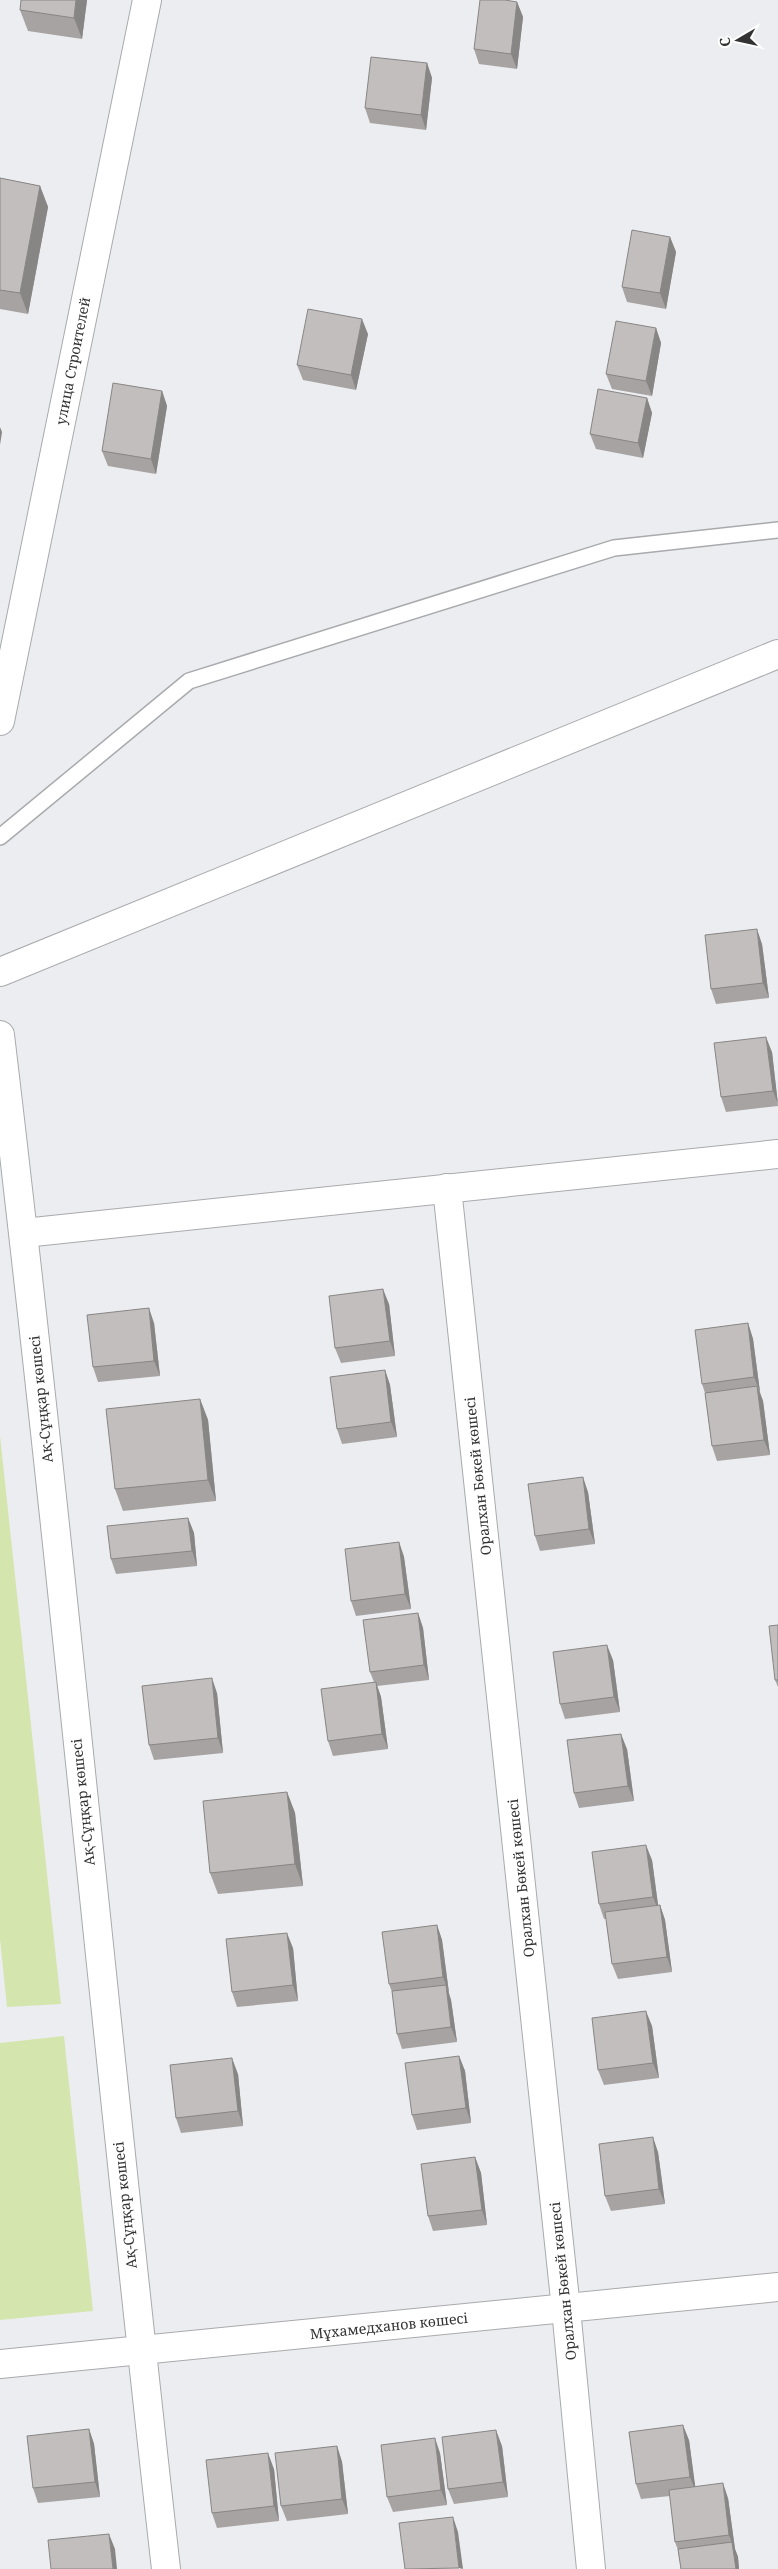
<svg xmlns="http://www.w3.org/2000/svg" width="778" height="2569" font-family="'Noto Serif',serif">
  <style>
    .green { fill: #d5e5ae }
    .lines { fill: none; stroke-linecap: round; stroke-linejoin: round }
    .lane-casing { stroke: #a9aaad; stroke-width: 18 }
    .street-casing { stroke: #a9aaad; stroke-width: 30 }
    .secondary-casing { stroke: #a9aaad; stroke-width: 30 }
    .lane { stroke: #fff; stroke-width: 15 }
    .street { stroke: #fff; stroke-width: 28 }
    .secondary { stroke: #fff; stroke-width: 28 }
    .wall { fill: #a8a3a3 }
    .shaded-wall { fill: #888585 }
    .building { fill: #c3bebe; stroke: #888585 }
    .labels { text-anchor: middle; stroke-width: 5; stroke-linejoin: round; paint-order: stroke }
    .street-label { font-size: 14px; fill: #333334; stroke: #fff }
  </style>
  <rect width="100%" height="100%" fill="#ecedf0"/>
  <!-- green -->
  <g class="green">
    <polygon points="0,1436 61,2004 7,2007 0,1939"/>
    <polygon points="64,2036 93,2311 0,2320 0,2043"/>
  </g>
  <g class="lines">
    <!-- lane casing -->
    <g class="lane-casing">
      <polyline id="lane" points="0,837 189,681 614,548 778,530"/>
    </g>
    <!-- street casing -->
    <g class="street-casing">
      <g id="street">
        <polyline points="0,721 147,0"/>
        <path d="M 0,1035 C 61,1546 108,2058 166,2569"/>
        <polyline points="447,1188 566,2309 591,2569"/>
        <polyline points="24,1233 778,1154"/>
        <polyline points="0,2364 778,2287"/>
      </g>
    </g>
    <!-- secondary casing -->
    <g class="secondary-casing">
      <polyline id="secondary" points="0,972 778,654"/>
    </g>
    <!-- lane -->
    <use href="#lane" class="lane"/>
    <!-- street -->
    <use href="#street" class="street"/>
    <!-- secondary -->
    <use href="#secondary" class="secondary"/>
  </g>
  <!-- wall -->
  <g class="wall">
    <polygon points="87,0 82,39 28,31 20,10"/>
    <polygon points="517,2 523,17 517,69 479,64 474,49"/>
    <polygon points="427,63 432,78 426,130 370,123 365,108"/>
    <polygon points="0,178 40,186 48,207 28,314 0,309"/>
    <polygon points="670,237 676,252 666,309 627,302 622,287"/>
    <polygon points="656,328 661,343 652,396 612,389 606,374"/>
    <polygon points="368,334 356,390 303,380 297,365"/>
    <polygon points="162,391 167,406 156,474 108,466 102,451"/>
    <polygon points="647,398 652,413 643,458 596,449 590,434"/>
    <polygon points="762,944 769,998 716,1004 711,989"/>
    <polygon points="772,1052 778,1106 726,1112 721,1097"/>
    <polygon points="389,1304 395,1356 341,1363 335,1348"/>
    <polygon points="154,1323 160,1376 98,1382 93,1367"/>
    <polygon points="748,1323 753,1339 760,1392 763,1401 770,1455 717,1461 712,1446 705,1393 702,1384"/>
    <polygon points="385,1370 390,1385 397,1437 342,1444 337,1429"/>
    <polygon points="200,1399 208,1420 216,1501 123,1511 115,1489"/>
    <polygon points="588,1492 595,1544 540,1551 535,1536"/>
    <polygon points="188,1518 194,1533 197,1566 116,1574 111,1559"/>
    <polygon points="399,1542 404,1557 411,1609 356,1616 351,1601"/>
    <polygon points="418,1613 423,1628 429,1680 377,1686 381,1697 388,1749 333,1756 328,1741 374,1682 370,1672"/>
    <polygon points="778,1625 778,1687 775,1680"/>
    <polygon points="613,1660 620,1712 565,1719 560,1704"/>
    <polygon points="217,1693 223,1753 154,1760 149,1745"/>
    <polygon points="627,1749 634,1801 579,1808 574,1793"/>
    <polygon points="287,1792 295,1813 303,1886 218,1894 210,1873"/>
    <polygon points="652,1860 658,1905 660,1905 665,1920 672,1972 618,1979 612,1964 606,1919 604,1919 599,1904"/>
    <polygon points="437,1925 442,1940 449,1993 451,2000 457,2042 402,2049 397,2034 392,1992 389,1984"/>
    <polygon points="293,1948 298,2001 237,2007 232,1992"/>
    <polygon points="652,2026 659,2078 604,2085 598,2070"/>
    <polygon points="459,2056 465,2071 471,2123 417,2130 412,2115"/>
    <polygon points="238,2074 243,2126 181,2133 176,2118"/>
    <polygon points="658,2152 665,2204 611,2211 605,2196"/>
    <polygon points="475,2157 481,2173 487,2225 433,2231 428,2216"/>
    <polygon points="89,2429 94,2444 100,2497 38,2503 33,2488"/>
    <polygon points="689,2440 695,2487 728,2498 735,2549 738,2557 739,2569 681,2569 678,2550 675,2542 670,2496 641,2499 636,2484"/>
    <polygon points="337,2446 342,2462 348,2514 287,2521 281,2506"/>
    <polygon points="502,2446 508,2497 454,2504 448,2489"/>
    <polygon points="440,2453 447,2505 393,2512 387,2497"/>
    <polygon points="274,2469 279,2521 217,2528 212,2513"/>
  </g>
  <!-- shaded-wall -->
  <g class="shaded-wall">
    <polygon points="76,0 87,0 82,39 74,18"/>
    <polygon points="517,2 523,17 517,69 511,54"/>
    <polygon points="427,63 432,78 426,130 421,115"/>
    <polygon points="40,186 48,207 28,314 20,293"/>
    <polygon points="670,237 676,252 666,309 660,293"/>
    <polygon points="362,319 368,334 356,390 351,375"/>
    <polygon points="656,328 661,343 652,396 646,381"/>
    <polygon points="162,391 167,406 156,474 151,459"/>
    <polygon points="647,398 652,413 643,458 638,443"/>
    <polygon points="0,427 2,432 0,445"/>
    <polygon points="757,929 762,944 769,998 763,983"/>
    <polygon points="766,1037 772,1052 778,1104 773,1091"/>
    <polygon points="383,1289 389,1304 395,1356 390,1341"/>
    <polygon points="149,1308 154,1323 160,1376 154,1361"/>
    <polygon points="748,1323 753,1339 760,1392 754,1377"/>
    <polygon points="385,1370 390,1385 397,1437 391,1422"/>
    <polygon points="757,1386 763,1401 770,1455 764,1440"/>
    <polygon points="200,1399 208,1420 216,1501 208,1480"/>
    <polygon points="583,1477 588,1492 595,1544 589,1529"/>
    <polygon points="188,1518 194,1533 197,1566 192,1551"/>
    <polygon points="399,1542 404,1557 411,1609 405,1594"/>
    <polygon points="418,1613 423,1628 429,1680 424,1665"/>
    <polygon points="607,1645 613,1660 620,1712 614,1697"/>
    <polygon points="212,1678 217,1693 223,1753 218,1738"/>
    <polygon points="376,1682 381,1697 388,1749 382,1734"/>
    <polygon points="621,1734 627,1749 634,1801 628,1786"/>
    <polygon points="287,1792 295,1813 303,1886 295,1864"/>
    <polygon points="646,1845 652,1860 659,1912 653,1897"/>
    <polygon points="660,1905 665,1920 672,1972 667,1957"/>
    <polygon points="437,1925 442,1940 449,1993 443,1977"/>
    <polygon points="287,1933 293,1948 298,2001 293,1985"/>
    <polygon points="446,1985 451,2000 457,2042 451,2027"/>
    <polygon points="646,2011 652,2026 659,2078 653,2063"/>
    <polygon points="459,2056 465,2071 471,2123 466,2108"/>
    <polygon points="232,2058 238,2074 243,2126 238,2111"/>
    <polygon points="653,2137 658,2152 665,2204 659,2189"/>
    <polygon points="475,2157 481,2173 487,2225 482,2210"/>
    <polygon points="683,2425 689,2440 696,2492 690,2477"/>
    <polygon points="89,2429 94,2444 100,2497 95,2482"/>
    <polygon points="496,2430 502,2446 508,2497 503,2482"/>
    <polygon points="435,2438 440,2453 447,2505 441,2490"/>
    <polygon points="337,2446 342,2462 348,2514 342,2499"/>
    <polygon points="268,2453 274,2469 279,2521 274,2506"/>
    <polygon points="723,2483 728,2498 735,2549 738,2557 739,2569 736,2569 732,2543 729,2535"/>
    <polygon points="453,2517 458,2532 463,2569 459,2568"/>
    <polygon points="109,2534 115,2549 117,2569 113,2569"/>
  </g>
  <!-- building -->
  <g class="building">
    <polygon points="21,0 76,0 74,18 20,10"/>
    <polygon points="480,0 505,0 517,2 511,54 474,49"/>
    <polygon points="371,57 427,63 421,115 365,108"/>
    <polygon points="0,178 40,186 20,293 0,290"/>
    <polygon points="632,230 670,237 660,293 622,287"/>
    <polygon points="308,309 362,319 351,375 297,365"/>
    <polygon points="616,321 656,328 646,381 606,374"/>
    <polygon points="113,383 162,391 151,459 102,451"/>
    <polygon points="598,389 647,398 638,443 590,434"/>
    <polygon points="757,929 763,983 711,989 705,935"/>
    <polygon points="766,1037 773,1091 721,1097 714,1043"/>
    <polygon points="383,1289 390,1341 335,1348 329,1296"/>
    <polygon points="149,1308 154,1361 93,1367 87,1315"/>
    <polygon points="748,1323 754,1377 702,1384 695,1330"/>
    <polygon points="385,1370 391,1422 337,1429 330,1377"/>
    <polygon points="757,1386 764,1440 712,1446 705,1393"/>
    <polygon points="200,1399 208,1480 115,1489 106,1409"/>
    <polygon points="583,1477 589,1529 535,1536 528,1484"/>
    <polygon points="188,1518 192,1551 111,1559 107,1526"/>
    <polygon points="399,1542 405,1594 351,1601 345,1549"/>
    <polygon points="418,1613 424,1665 370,1672 363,1620"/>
    <polygon points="778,1625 778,1680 775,1680 769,1626"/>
    <polygon points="607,1645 614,1697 560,1704 553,1652"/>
    <polygon points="212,1678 218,1738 149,1745 142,1686"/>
    <polygon points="376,1682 382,1734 328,1741 321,1689"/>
    <polygon points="621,1734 628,1786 574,1793 567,1740"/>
    <polygon points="287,1792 295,1864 210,1873 203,1801"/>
    <polygon points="646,1845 653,1897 599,1904 592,1852"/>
    <polygon points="660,1905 667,1957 612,1964 605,1912"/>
    <polygon points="437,1925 443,1977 389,1984 382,1932"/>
    <polygon points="287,1933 293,1985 232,1992 226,1939"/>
    <polygon points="446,1985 451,2027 397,2034 392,1991"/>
    <polygon points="646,2011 653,2063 598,2070 592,2018"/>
    <polygon points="459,2056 466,2108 412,2115 405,2063"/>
    <polygon points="232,2058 238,2111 176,2118 170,2065"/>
    <polygon points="653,2137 659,2189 605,2196 599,2144"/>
    <polygon points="475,2157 482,2210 428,2216 421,2164"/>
    <polygon points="683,2425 690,2477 636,2484 629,2432"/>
    <polygon points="89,2429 95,2482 33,2488 27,2436"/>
    <polygon points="496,2430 503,2482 448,2489 442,2437"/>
    <polygon points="435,2438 441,2490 387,2497 381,2445"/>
    <polygon points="337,2446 342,2499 281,2506 275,2453"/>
    <polygon points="268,2453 274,2506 212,2513 206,2460"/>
    <polygon points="723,2483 729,2535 675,2542 669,2490"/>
    <polygon points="453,2517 459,2568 405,2569 399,2523"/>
    <polygon points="109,2534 113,2569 51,2569 48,2540"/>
    <polygon points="732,2542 736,2569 681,2569 678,2549"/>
  </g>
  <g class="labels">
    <!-- street labels -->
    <g class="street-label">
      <text transform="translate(73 361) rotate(-79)" y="5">улица Строителей</text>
      <text transform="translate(41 1399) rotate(-96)" y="5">Ақ-Сұңқар көшесі</text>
      <text transform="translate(478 1476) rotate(-96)" y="5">Оралхан Бөкей көшесі</text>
      <text transform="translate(83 1802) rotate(-96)" y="5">Ақ-Сұңқар көшесі</text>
      <text transform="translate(521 1878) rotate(-96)" y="5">Оралхан Бөкей көшесі</text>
      <text transform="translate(125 2205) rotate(-96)" y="5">Ақ-Сұңқар көшесі</text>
      <text transform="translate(563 2281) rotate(-96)" y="5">Оралхан Бөкей көшесі</text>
      <text transform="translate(389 2326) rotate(-6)" y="5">Мұхамедханов көшесі</text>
    </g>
  </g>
  <!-- north arrow -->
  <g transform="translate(738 40) rotate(261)" stroke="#ffffff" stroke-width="4" paint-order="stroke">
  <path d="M0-4L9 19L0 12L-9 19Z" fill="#333334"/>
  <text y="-8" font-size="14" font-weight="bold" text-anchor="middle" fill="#333334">С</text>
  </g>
</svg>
